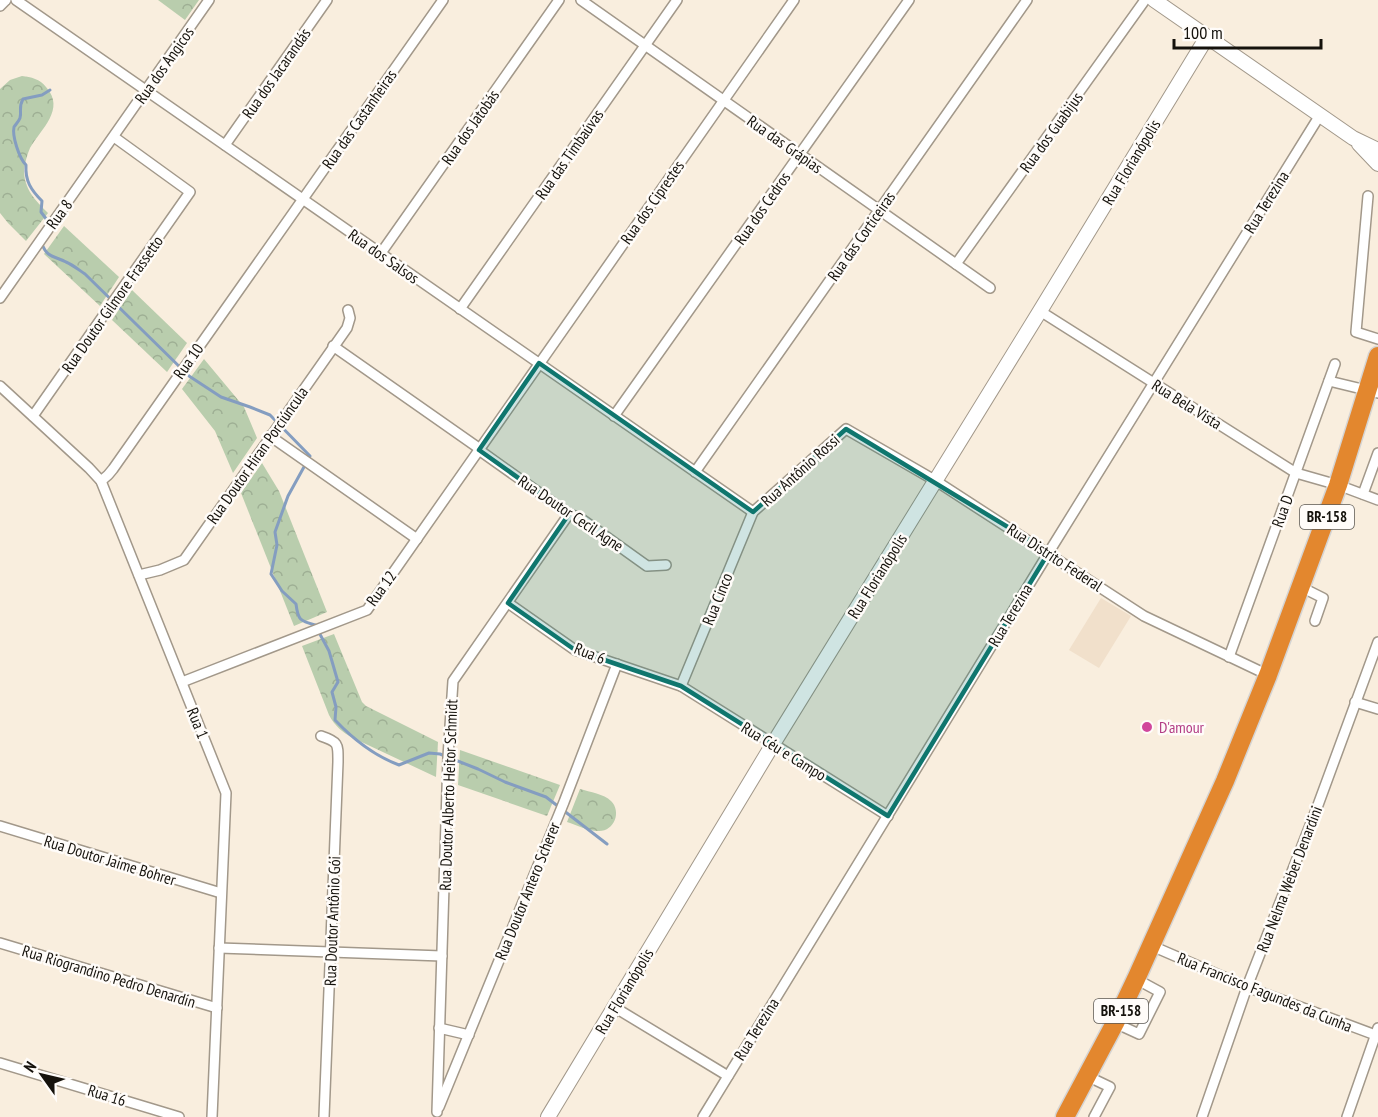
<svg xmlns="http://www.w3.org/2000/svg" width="1378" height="1117" font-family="'PT Sans Narrow',sans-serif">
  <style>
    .built { fill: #f1e0cb }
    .forest { fill: url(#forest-crowns) }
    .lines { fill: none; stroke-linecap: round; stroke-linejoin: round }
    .stream { stroke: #849dc0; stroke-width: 3 }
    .street-casing { stroke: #a2988a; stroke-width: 12 }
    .secondary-casing { stroke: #a2988a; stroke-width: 16 }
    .highway-casing { stroke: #d5d4d3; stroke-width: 21 }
    .street { stroke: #fff; stroke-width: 9 }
    .secondary { stroke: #fff; stroke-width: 14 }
    .highway { stroke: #e3872e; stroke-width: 18 }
    .marked { fill: #0f766e; fill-opacity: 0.2; stroke: #0f766e; stroke-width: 4.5; stroke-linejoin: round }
    .hotel-dot { fill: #d1479c; stroke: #fffcf9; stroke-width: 2 }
    .labels { text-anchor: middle; stroke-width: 5; stroke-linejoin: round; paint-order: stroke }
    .shield { fill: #fffcf9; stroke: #5b5853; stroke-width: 1.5 }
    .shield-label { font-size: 15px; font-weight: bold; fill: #15120c }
    .street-label { font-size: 16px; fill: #15120c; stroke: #fffcf9 }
    .hotel-label { font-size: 16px; fill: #b23c85; stroke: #fffcf9; text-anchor: start }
  </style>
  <defs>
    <pattern id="forest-crowns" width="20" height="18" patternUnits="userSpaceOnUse" patternTransform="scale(1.5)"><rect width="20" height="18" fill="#b9cdad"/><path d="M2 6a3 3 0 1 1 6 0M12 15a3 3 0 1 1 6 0" fill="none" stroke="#9eaf94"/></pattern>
  </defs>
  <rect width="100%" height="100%" fill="#f9eede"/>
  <!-- built -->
  <polygon class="built" points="1101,598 1131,616 1099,668 1069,650"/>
  <!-- forest -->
  <g class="forest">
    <polygon points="158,0 199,0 185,20"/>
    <path d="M 22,76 C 31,77 40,79 46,87 C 66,109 41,129 30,148 C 27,155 25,162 24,170 C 24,189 35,200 48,213 L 26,241 L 8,223 L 0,213 L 0,89 L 10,80 Z"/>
    <polygon points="64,226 119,277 100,306 44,254"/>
    <polygon points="132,290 187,343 167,372 112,320"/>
    <polygon points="204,359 244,407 257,438 233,473 215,431 182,389"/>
    <polygon points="262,463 279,491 327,612 294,626 241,493"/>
    <path d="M 334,634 L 362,702 L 366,706 L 438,742 L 436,777 L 353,738 C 342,732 335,726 329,715 L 302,646 Z"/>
    <polygon points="460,750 560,785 547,816 458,785"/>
    <path d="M 580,789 C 590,792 604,794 611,801 C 622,812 614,832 598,831 C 588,831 577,825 567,822 Z"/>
  </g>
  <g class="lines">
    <!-- stream -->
    <g class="stream">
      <path d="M 50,90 L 42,95 L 23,99 C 18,108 22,110 20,118 C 19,121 16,124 14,127 C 12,136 19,158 26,165 C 25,181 31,190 42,201 L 41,212 L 50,224"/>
      <path d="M 42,244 C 47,258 55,256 66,262 C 73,265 79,270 85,274 L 189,376 L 221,397 L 250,407 L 270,415 L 310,456 L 288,496 L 275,532 L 277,545 L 271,574 L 282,591 L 296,604 C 298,620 300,621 315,625 L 329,651 L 338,682 L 332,692 L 336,707 L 335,720 C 352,738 375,756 399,765 L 429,753 L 440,754 L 478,769 L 505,782 L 546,797 L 607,844"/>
    </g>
    <!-- street casing -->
    <g class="street-casing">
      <g id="street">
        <polyline points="16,0 753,512"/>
        <polyline points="581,0 990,288"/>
        <polyline points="0,6 6,0"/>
        <polyline points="225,145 327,0"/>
        <polyline points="1368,196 1356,332 1378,339"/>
        <polyline points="381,253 559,0"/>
        <polyline points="956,264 1145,0"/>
        <polyline points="0,298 209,0"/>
        <polyline points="460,309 677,0"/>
        <polyline points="1040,311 1296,473 1338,485 1378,500"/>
        <polyline points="333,346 480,449"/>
        <polyline points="1329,381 1378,393"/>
        <polyline points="0,386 89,468 101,481 226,793 212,1117"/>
        <polyline points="33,416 190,192 114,137"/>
        <polyline points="614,416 909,0"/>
        <polyline points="270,436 417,539"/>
        <polyline points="479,450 569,514 580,518 647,566 666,565"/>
        <polyline points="695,472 1027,0"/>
        <polyline points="101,481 108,475 113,469 443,0"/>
        <polyline points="1363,494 1378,453"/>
        <polyline points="139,575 160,570 184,560 347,328 350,318 348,310"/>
        <polyline points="1301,587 1323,598 1315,621"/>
        <polyline points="508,603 575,650 681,686 888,816"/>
        <polyline points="1229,657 1335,364"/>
        <polyline points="182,682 367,610 794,0"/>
        <polyline points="681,686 753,512 846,429 936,481 1144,616 1268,675"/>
        <polyline points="1355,702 1378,709"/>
        <path d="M 321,736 C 339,742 338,744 338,762 L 324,1117"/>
        <polyline points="0,826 221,893"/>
        <polyline points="0,943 217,1008"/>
        <polyline points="1152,946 1247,987 1378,1036"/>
        <polyline points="219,948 442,956"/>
        <polyline points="614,1007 728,1076"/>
        <polyline points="1115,1023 1139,1034 1160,992 1136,979"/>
        <polyline points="439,1028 469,1035"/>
        <polyline points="0,1063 179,1117"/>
        <polyline points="1087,1076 1110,1087 1094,1117"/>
        <polyline points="439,1107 564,802 617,664"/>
        <polyline points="437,1112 448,757 453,681 569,514"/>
        <polyline points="703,1117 1049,552 1320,115"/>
        <polyline points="1202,1117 1247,987 1318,805 1378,642"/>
        <polyline points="1347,1117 1378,1028"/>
      </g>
    </g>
    <!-- secondary casing -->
    <g class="secondary-casing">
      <g id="secondary">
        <polyline points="1154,0 1353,138 1378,150"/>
        <polyline points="1359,144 1378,164"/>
        <polyline points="548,1117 773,744 1040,311 1207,37"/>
      </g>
    </g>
    <!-- highway casing -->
    <g class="highway-casing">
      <polyline id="highway" points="1065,1117 1115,1023 1136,979 1225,781 1268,675 1338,485 1378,356"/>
    </g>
    <!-- street -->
    <use href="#street" class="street"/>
    <!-- secondary -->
    <use href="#secondary" class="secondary"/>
    <!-- highway -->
    <use href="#highway" class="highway"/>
  </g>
  <!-- marked area -->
  <path class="marked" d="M 539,363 L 753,512 L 846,429 L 1049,552 L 888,816 L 681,686 L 575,650 L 508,603 L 569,514 L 479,450 Z"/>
  <!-- markers -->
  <circle class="hotel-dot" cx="1147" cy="727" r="6"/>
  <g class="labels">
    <!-- shield labels -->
    <g class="shield">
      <rect x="1300" y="505" width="54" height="24" rx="4.5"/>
      <rect x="1094" y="999" width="54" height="24" rx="4.5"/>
    </g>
    <g class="shield-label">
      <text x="1327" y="522">BR-158</text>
      <text x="1121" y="1016">BR-158</text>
    </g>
    <!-- street labels -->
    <g class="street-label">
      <text transform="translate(164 65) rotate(-55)" y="6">Rua dos Angicos</text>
      <text transform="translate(276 73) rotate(-55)" y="6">Rua dos Jacarandás</text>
      <text transform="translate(359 119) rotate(-55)" y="6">Rua das Castanheiras</text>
      <text transform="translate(470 127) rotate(-55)" y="6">Rua dos Jatobás</text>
      <text transform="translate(1051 132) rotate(-54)" y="6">Rua dos Guabijus</text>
      <text transform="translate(785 144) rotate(35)" y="6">Rua das Grápias</text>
      <text transform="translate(569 154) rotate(-55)" y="6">Rua das Timbaúvas</text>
      <text transform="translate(1131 162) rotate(-59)" y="6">Rua Florianópolis</text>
      <text transform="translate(652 202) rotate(-55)" y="6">Rua dos Ciprestes</text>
      <text transform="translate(1266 202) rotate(-58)" y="6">Rua Terezina</text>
      <text transform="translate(762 208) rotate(-55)" y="6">Rua dos Cedros</text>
      <text transform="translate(59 214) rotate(-54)" y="6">Rua 8</text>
      <text transform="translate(861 236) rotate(-55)" y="6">Rua das Corticeiras</text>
      <text transform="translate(384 256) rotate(35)" y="6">Rua dos Salsos</text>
      <text transform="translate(112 304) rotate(-55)" y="6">Rua Doutor Gilmore Frassetto</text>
      <text transform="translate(188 361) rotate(-55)" y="6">Rua 10</text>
      <text transform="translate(1187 404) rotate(32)" y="6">Rua Bela Vista</text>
      <text transform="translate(257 455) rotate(-55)" y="6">Rua Doutor Hiran Porciúncula</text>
      <text transform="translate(800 470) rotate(-42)" y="6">Rua Antônio Rossi</text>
      <text transform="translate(1282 511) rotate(-70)" y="6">Rua D</text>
      <text transform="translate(571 513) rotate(34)" y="6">Rua Doutor Cecil Agne</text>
      <text transform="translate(1055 557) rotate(33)" y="6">Rua Distrito Federal</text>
      <text transform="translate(877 576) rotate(-58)" y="6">Rua Florianópolis</text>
      <text transform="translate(381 588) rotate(-54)" y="6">Rua 12</text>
      <text transform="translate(717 599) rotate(-68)" y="6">Rua Cinco</text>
      <text transform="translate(1010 615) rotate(-59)" y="6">Rua Terezina</text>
      <text transform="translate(590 653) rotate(22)" y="6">Rua 6</text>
      <text transform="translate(198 723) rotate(68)" y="6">Rua 1</text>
      <text transform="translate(784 751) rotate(32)" y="6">Rua Céu e Campo</text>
      <text transform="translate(448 795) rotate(-88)" y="6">Rua Doutor Alberto Heitor Schmidt</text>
      <text transform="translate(110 860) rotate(17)" y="6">Rua Doutor Jaime Bohrer</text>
      <text transform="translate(1289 879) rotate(-69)" y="6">Rua Nelma Weber Denardini</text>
      <text transform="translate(527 891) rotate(-68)" y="6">Rua Doutor Antero Scherer</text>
      <text transform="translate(332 921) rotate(-88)" y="6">Rua Doutor Antônio Gói</text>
      <text transform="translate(109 976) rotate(17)" y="6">Rua Riograndino Pedro Denardin</text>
      <text transform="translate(624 991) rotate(-59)" y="6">Rua Florianópolis</text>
      <text transform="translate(1265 992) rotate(22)" y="6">Rua Francisco Fagundes da Cunha</text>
      <text transform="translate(756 1029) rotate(-58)" y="6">Rua Terezina</text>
      <text transform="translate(107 1095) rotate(17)" y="6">Rua 16</text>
    </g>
    <!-- hotel labels -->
    <g class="hotel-label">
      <text x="1159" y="733">D'amour</text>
    </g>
  </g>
  <!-- north arrow -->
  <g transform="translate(42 1075) rotate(304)" stroke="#fffcf9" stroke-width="4.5" paint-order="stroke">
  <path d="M0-4.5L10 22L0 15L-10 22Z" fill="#15120c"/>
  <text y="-9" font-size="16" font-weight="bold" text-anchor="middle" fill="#15120c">N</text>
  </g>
  <!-- scale -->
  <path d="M1174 39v9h147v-9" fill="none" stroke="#15120c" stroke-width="3"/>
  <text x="1183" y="39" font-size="18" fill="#15120c" stroke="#fffcf9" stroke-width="4.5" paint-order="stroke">100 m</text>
</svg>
